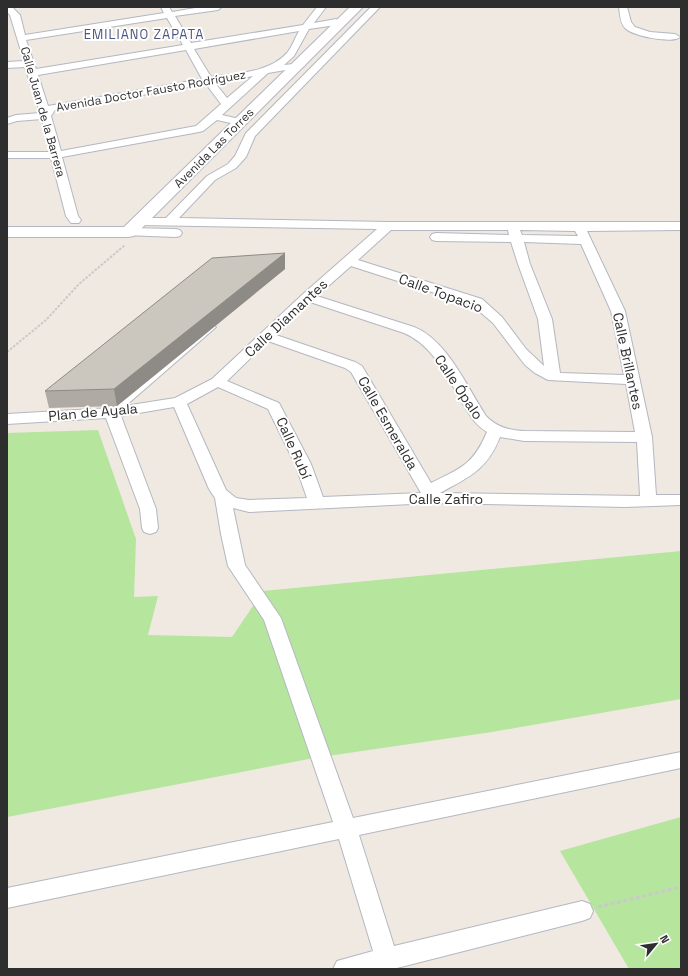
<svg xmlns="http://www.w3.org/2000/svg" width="688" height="976" font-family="'Space Grotesk',sans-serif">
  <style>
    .green { fill: #b6e59e }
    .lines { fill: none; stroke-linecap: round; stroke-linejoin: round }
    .lane-casing { stroke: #b4b7c1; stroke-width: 2 }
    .street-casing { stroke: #b4b7c1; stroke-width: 2 }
    .secondary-casing { stroke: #b4b7c1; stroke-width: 2 }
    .path-far1 { stroke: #c9c9c9; stroke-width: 2; stroke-dasharray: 2.5 1.5; stroke-linecap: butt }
    .path { stroke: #c9c9c9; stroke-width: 3; stroke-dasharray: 4 2.5; stroke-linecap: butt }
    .lane { fill: #fff; fill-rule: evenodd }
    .street { fill: #fff; fill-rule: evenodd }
    .secondary { fill: #fff; fill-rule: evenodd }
    .wall { fill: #afaba4 }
    .shaded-wall { fill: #8e8b86 }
    .building { fill: #cbc7bf; stroke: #8e8b86 }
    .labels { text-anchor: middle; stroke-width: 4; stroke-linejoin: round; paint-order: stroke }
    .far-street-label { font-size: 12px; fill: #2e2e2e; stroke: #fff }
    .far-neighbourhood-label { font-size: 13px; letter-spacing: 1px; fill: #4d5680; stroke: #fff }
    .street-label { font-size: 14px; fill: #2e2e2e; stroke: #fff }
  </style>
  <rect width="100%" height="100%" fill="#efe9e1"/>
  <!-- green -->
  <g class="green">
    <polygon points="98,430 136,539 134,597 158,596 148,635 232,637 263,591 681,551 681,699 492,732 314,758 7,817 7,433"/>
    <polygon points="681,817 681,969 629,969 560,851"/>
  </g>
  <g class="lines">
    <!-- lane casing -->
    <g class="lane-casing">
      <polygon id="lane" points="213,325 216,327 215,328 115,415 109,415 108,413 109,411 211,326"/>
    </g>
    <!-- street casing -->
    <g class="street-casing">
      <g id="street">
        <path d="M 7,7 L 12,7 L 20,15 L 25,35 L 164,13 L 161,7 L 169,7 L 172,12 L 201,7 L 222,7 L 218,10 L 175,16 L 191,43 L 303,25 L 317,7 L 326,7 L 314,23 L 336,19 L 341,22 L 336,25 L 309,29 L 294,56 L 284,65 L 303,63 L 305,65 L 303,67 L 268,73 L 222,115 L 244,120 L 245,122 L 244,124 L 240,125 L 217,120 L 203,131 L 199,132 L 62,157 L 78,216 L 81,220 L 79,223 L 71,223 L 66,216 L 51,158 L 7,158 L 7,152 L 50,152 L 42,119 L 17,121 L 7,124 L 7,118 L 16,115 L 40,113 L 25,67 L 7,68 L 7,62 L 24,61 L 10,15 L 7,12 ZM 167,18 L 183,45 L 36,69 L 26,40 ZM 299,31 C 295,38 292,47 287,53 C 269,73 236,73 211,77 L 194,49 ZM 186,50 L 202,79 L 48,106 L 38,75 ZM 253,76 L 227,98 L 215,83 ZM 206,84 L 221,104 L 196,126 L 61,151 L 51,116 L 55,110 Z"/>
        <path d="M 371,7 L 380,7 L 255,136 L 246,157 L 236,168 L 215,180 L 179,218 L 388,222 L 681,222 L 681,230 L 587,231 L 625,311 L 652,437 L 656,495 L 681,495 L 681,505 L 625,507 L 432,503 L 249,512 L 233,508 L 245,565 L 281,618 L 353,818 L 681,752 L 681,768 L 359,835 L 394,946 L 582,901 L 590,904 L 593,911 L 590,918 L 582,921 L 393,969 L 333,969 L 337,961 L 373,951 L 339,839 L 7,908 L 7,888 L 333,822 L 264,620 L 228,566 L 221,534 L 215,498 L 209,489 L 174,407 L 121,416 L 156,509 L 158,528 L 156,532 L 150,534 L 144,532 L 142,528 L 140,509 L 106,418 L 7,424 L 7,414 L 112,408 L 175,398 L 212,379 L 303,294 L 377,229 L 140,225 L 136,224 L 134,221 L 136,218 L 166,218 L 207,176 L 228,164 L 235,156 L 246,133 ZM 391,230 L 508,230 L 509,235 L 436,233 L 432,234 L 430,237 L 432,240 L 436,241 L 511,242 L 518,264 L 538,319 L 544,366 L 526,349 L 502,317 L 482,299 L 358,260 ZM 520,230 L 575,231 L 578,236 L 522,235 ZM 524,242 L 581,244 L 611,311 L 624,375 L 560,373 L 552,319 L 530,264 ZM 351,266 L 472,305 L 493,323 L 525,365 L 535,373 L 548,380 L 626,384 L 635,432 L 524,431 C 508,430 497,427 486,416 C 467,387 447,340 414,327 L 317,296 ZM 310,302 L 404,333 C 433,345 448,378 463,404 C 470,415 475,425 487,432 C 473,465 461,468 431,483 L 362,366 L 355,362 L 276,335 ZM 268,341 L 345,368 L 351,372 L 421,493 L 323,497 L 311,464 L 279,403 L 227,381 ZM 218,387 L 268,409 L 295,464 L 307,498 L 249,500 L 236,498 L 226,490 L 187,404 ZM 500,437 L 524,441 L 637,442 L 640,496 L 440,493 C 469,477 487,470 500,437 Z"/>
        <path d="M 619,7 L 627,7 L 631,22 L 635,27 L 650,32 L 675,34 L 680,37 C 673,44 632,36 625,28 C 620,23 620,14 619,7 Z"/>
        <polygon points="128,228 176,229 180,230 182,233 180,236 176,237 124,235 122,232 124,229"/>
      </g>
    </g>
    <!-- secondary casing -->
    <g class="secondary-casing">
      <polygon id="secondary" points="350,7 363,7 134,236 128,237 7,237 7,227 124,227"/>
    </g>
    <!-- path-far1 -->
    <polyline class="path-far1" points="7,352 46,320 79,284 125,245"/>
    <!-- path -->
    <polyline class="path" points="598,907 681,887"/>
    <!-- lane -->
    <use href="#lane" class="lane"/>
    <!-- street -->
    <use href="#street" class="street"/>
    <!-- secondary -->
    <use href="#secondary" class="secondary"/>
  </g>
  <!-- wall -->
  <polygon class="wall" points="285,253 285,269 117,406 49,408 45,391"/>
  <!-- shaded-wall -->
  <polygon class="shaded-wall" points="285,253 285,269 117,406 114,389"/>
  <!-- building -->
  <polygon class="building" points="285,253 114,389 45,391 212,258"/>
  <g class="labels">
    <!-- far-street labels -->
    <g class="far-street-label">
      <text transform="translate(151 91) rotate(-10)" y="4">Avenida Doctor Fausto Rodríguez</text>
      <text transform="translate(43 112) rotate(74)" y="4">Calle Juan de la Barrera</text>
      <text transform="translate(214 148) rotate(-45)" y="4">Avenida Las Torres</text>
    </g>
    <!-- far-neighbourhood labels -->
    <g class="far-neighbourhood-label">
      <text x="144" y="39">EMILIANO ZAPATA</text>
    </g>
    <!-- street labels -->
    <g class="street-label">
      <text transform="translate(441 293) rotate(20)" y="5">Calle Topacio</text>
      <text transform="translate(286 318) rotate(-43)" y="5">Calle Diamantes</text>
      <text transform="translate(628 361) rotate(78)" y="5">Calle Brillantes</text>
      <text transform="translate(459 387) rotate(56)" y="5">Calle Ópalo</text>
      <text transform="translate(93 412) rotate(-5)" y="5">Plan de Ayala</text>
      <text transform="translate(388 423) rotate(60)" y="5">Calle Esmeralda</text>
      <text transform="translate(294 448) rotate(66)" y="5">Calle Rubí</text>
      <text x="446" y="504">Calle Zafiro</text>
    </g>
  </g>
  <!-- border -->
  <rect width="688" height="976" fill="none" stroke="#2e2e2e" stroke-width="16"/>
  <!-- north arrow -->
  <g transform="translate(656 944) rotate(61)" stroke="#ffffff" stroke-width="3" paint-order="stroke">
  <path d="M0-3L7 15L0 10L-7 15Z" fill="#2e2e2e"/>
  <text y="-6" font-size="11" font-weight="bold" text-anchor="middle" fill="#2e2e2e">N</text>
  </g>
</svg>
